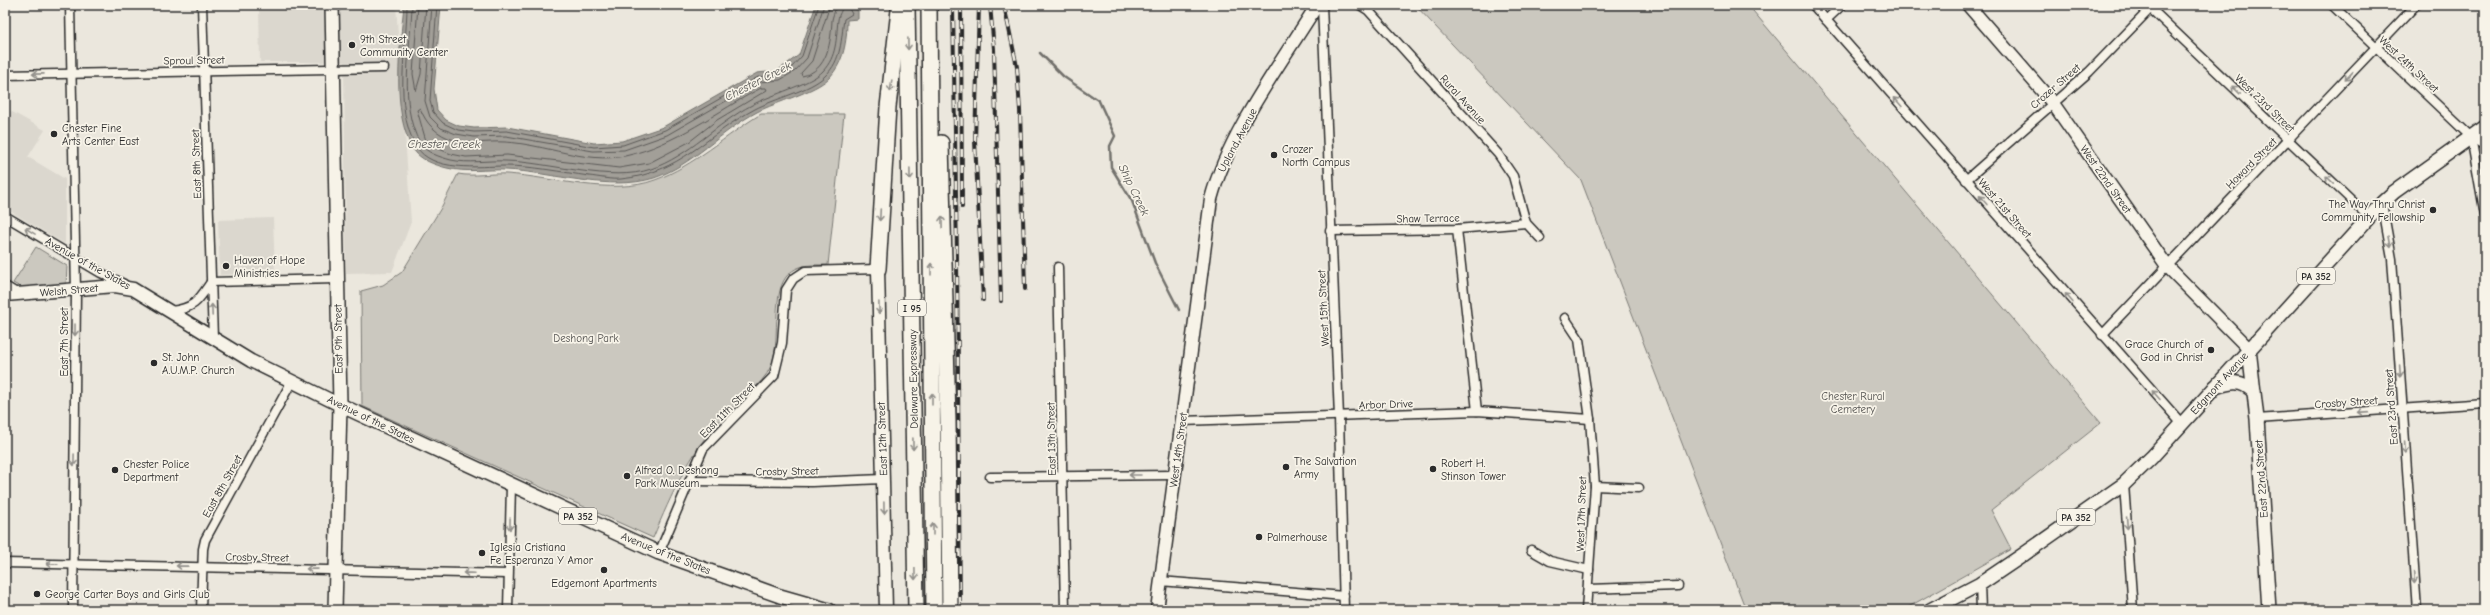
<svg xmlns="http://www.w3.org/2000/svg" width="2490" height="615" font-family="'Comic Neue',sans-serif">
  <style>
    .built { fill: #dbd7ce }
    .green { fill: #cbc8bf; stroke: #7b7a75 }
    .water { fill: #a29f98; stroke: #72716c }
    .lines { fill: none; stroke-linecap: round; stroke-linejoin: round }
    .shore { stroke: #5b5957; stroke-width: 1 }
    .stream { stroke: #72716c; stroke-width: 2.5 }
    .street-casing { stroke: #2b2b2b; stroke-width: 11 }
    .secondary-casing { stroke: #2b2b2b; stroke-width: 15 }
    .primary-casing { stroke: #2b2b2b; stroke-width: 16 }
    .highway-casing { stroke: #2b2b2b; stroke-width: 18 }
    .street { stroke: #f7f3e8; stroke-width: 8 }
    .secondary { stroke: #f7f3e8; stroke-width: 12 }
    .primary { stroke: #f7f3e8; stroke-width: 13 }
    .highway { stroke: #f7f3e8; stroke-width: 15 }
    .rail-casing { stroke: #2b2b2b; stroke-width: 4 }
    .rail { stroke: #f7f3e8; stroke-width: 2.5; stroke-dasharray: 8; stroke-linecap: butt }
    .oneway { stroke: #918f8a }
    .poi-dot { fill: #2b2b2b; stroke: #f7f3e8; stroke-width: 1.5 }
    .labels { text-anchor: middle; stroke-width: 3.5; stroke-linejoin: round; paint-order: stroke }
    .shield { fill: #f7f3e8; stroke: #686764; stroke-width: 1 }
    .shield-label { font-size: 10px; font-weight: bold; fill: #2b2b2b }
    .poi-label { font-size: 11px; fill: #2b2b2b; stroke: #f7f3e8; text-anchor: start }
    .street-label { font-size: 11px; fill: #2b2b2b; stroke: #f7f3e8 }
    .park-label { font-size: 11px; fill: #535250; stroke: #f7f3e8 }
    .water-label { font-size: 12px; font-style: italic; fill: #555451; stroke: #f7f3e8 }
  </style>
  <rect width="100%" height="100%" fill="#ebe7dd"/>
  <filter id="ink" filterUnits="userSpaceOnUse"><feTurbulence type="fractalNoise" baseFrequency=".025" numOctaves="2"/><feDisplacementMap in="SourceGraphic" scale="8" xChannelSelector="R" yChannelSelector="G"/><feConvolveMatrix kernelMatrix="1 2 1 2 8 2 1 2 1" color-interpolation-filters="sRGB"/></filter>
  <g filter="url(#ink)">
    <!-- built -->
    <g class="built">
      <polygon points="259,5 396,5 411,222 392,272 346,273 344,62 260,62"/>
      <polygon points="5,108 45,130 28,157 65,179 65,244 5,208"/>
      <polygon points="273,218 275,273 220,275 218,220"/>
    </g>
    <!-- green -->
    <g class="green">
      <polygon points="1415,5 1748,5 2101,423 1991,510 2011,549 1903,610 1746,610 1581,180"/>
      <path d="M 761,114 L 844,114 L 828,265 C 813,265 797,263 786,277 C 771,297 781,343 771,366 C 762,387 737,400 721,418 C 689,455 672,493 653,538 L 362,406 L 361,291 L 383,285 L 402,272 L 441,208 L 458,174 C 474,177 490,173 507,174 C 552,177 612,196 655,180 C 694,166 726,135 761,114 Z"/>
      <polygon points="36,247 67,266 66,286 24,289 13,283"/>
    </g>
    <!-- water -->
    <path class="water" d="M 404,5 L 441,5 L 434,89 L 437,110 L 446,120 L 459,126 L 474,128 L 507,127 L 594,143 L 622,141 L 663,127 L 757,73 L 777,71 L 799,55 L 816,5 L 850,5 L 858,11 L 858,19 L 847,20 C 847,41 844,62 829,78 C 815,92 776,102 757,112 C 721,131 693,165 654,178 C 610,192 552,172 506,170 C 486,169 467,173 447,168 C 435,165 420,160 413,149 C 391,112 400,46 404,5 Z"/>
    <g class="lines">
      <!-- shore -->
      <g class="shore">
        <path d="M 407,5 C 407,47 393,107 416,146 C 432,173 479,166 505,166 C 533,166 561,172 589,176 C 599,177 611,180 621,179 C 681,173 706,135 755,109 C 774,99 811,90 825,76 C 842,60 841,39 844,19 L 852,14 L 847,5"/>
        <path d="M 412,5 C 411,47 398,104 420,143 C 426,153 440,157 451,160 C 469,164 487,160 506,161 C 549,162 612,183 651,169 C 689,156 717,123 752,105 C 770,95 811,84 823,71 C 837,56 836,39 838,20 C 839,12 842,13 842,5"/>
        <polyline points="418,5 413,74 416,91 421,74 426,5"/>
        <polyline points="432,5 425,101 430,117 441,128 456,134 474,137 506,136 593,151 624,150 667,135 759,82 780,80 795,71 807,58 824,5"/>
        <polyline points="437,5 430,101 433,112 443,123 458,130 474,132 507,131 594,147 623,145 665,130 758,77 779,75 792,67 802,56 819,5"/>
        <path d="M 830,5 L 812,61 L 801,73 L 802,76 C 828,71 831,41 832,20 C 833,14 836,11 835,5"/>
        <path d="M 761,88 L 766,88 L 767,90 L 717,120 L 689,142 L 649,163 L 619,168 L 507,155 L 466,157 L 451,154 L 432,146 L 426,141 L 417,110 L 420,108 C 426,124 437,135 454,140 C 471,145 488,141 505,142 C 545,144 585,164 625,156 C 675,145 717,111 761,88 Z"/>
      </g>
      <!-- stream -->
      <polyline class="stream" points="1040,53 1064,77 1099,101 1115,136 1110,146 1111,167 1132,201 1155,263 1179,310"/>
      <!-- street casing -->
      <g class="street-casing">
        <g id="street">
          <polyline points="70,5 76,291 73,610"/>
          <polyline points="202,5 213,338"/>
          <polyline points="1322,5 1339,417 1344,610"/>
          <polyline points="1360,5 1368,10 1498,154 1513,176 1526,223 1540,238"/>
          <polyline points="1813,5 2182,424"/>
          <polyline points="2147,5 2369,217"/>
          <polyline points="2332,5 2471,137 2485,146"/>
          <polyline points="1826,20 1842,5"/>
          <polyline points="5,75 384,68"/>
          <polyline points="2471,137 2485,215"/>
          <polyline points="1966,180 2089,72 2154,5"/>
          <polyline points="2382,203 2392,259 2417,610"/>
          <polyline points="5,216 101,273 124,284"/>
          <polyline points="1457,229 1477,411"/>
          <polyline points="1330,231 1457,229 1526,223"/>
          <polyline points="1058,267 1065,610"/>
          <polyline points="211,282 337,279"/>
          <polyline points="5,286 18,294"/>
          <path d="M 171,311 C 195,308 198,301 211,282"/>
          <polyline points="1565,318 1579,339 1590,419 1595,486 1586,610"/>
          <polyline points="2102,335 2416,5"/>
          <polyline points="2257,419 2485,403"/>
          <polyline points="1182,421 1477,411 1590,419"/>
          <polyline points="990,477 1174,475"/>
          <polyline points="690,481 812,482 883,479"/>
          <polyline points="2124,484 2133,610"/>
          <polyline points="1595,486 1639,488"/>
          <polyline points="1531,550 1550,561 1589,570"/>
          <polyline points="659,553 703,449 774,376 782,343 786,290 793,279 805,271 878,269"/>
          <polyline points="5,563 508,574"/>
          <polyline points="1160,581 1344,596"/>
          <polyline points="1980,584 1981,610"/>
          <polyline points="1588,589 1678,586"/>
          <polyline points="201,610 203,549 205,540 292,381"/>
          <polyline points="508,610 511,485"/>
        </g>
      </g>
      <!-- secondary casing -->
      <g class="secondary-casing">
        <g id="secondary">
          <polyline points="1968,5 2052,102 2167,266 2249,349"/>
          <polyline points="878,269 886,610"/>
          <polyline points="5,295 115,286 133,289 251,361 340,405"/>
          <path d="M 1157,610 L 1211,199 C 1229,132 1280,65 1317,5"/>
        </g>
      </g>
      <!-- primary casing -->
      <g class="primary-casing">
        <g id="primary">
          <polyline points="332,5 340,405 335,610"/>
          <polyline points="2249,349 2257,419 2269,610"/>
          <path d="M 2215,387 C 2231,382 2241,379 2254,392"/>
          <polyline points="340,405 659,553 780,596 829,610"/>
          <polyline points="1930,610 1980,584 2020,557 2124,484 2152,457 2382,203 2394,192 2485,127"/>
        </g>
      </g>
      <!-- highway casing -->
      <g class="highway-casing">
        <g id="highway">
          <polyline points="907,5 916,610"/>
          <polyline points="929,5 934,610"/>
          <polyline points="941,143 948,422 950,610"/>
          <polyline points="878,269 888,107 899,10"/>
        </g>
      </g>
      <!-- street -->
      <use href="#street" class="street"/>
      <!-- secondary -->
      <use href="#secondary" class="secondary"/>
      <!-- primary -->
      <use href="#primary" class="primary"/>
      <!-- highway -->
      <use href="#highway" class="highway"/>
      <!-- rail casing -->
      <g class="rail-casing">
        <g id="rail">
          <polyline points="953,5 957,257 960,610"/>
          <polyline points="961,5 962,207"/>
          <polyline points="979,5 975,141 983,300"/>
          <polyline points="990,5 994,49 1001,301"/>
          <polyline points="1004,5 1017,67 1020,110 1025,289"/>
        </g>
      </g>
      <!-- rail -->
      <use href="#rail" class="rail"/>
    </g>
    <!-- one-way arrows -->
    <defs><path id="oneway-shaft" d="M-6 0H5M1.5-3L5.5 0L1.5 3" fill="none" stroke-width="1.6" stroke-linecap="round" stroke-linejoin="round"/></defs>
    <g class="oneway">
      <use href="#oneway-shaft" transform="translate(908 44) rotate(89)"/>
      <use href="#oneway-shaft" transform="translate(38 74) rotate(179)"/>
      <use href="#oneway-shaft" transform="translate(2349 76) rotate(133)"/>
      <use href="#oneway-shaft" transform="translate(891 86) rotate(98)"/>
      <use href="#oneway-shaft" transform="translate(2236 90) rotate(-136)"/>
      <use href="#oneway-shaft" transform="translate(1898 102) rotate(-131)"/>
      <use href="#oneway-shaft" transform="translate(910 174) rotate(89)"/>
      <use href="#oneway-shaft" transform="translate(2330 180) rotate(-136)"/>
      <use href="#oneway-shaft" transform="translate(1983 200) rotate(-131)"/>
      <use href="#oneway-shaft" transform="translate(880 215) rotate(93)"/>
      <use href="#oneway-shaft" transform="translate(942 222) rotate(-91)"/>
      <use href="#oneway-shaft" transform="translate(30 231) rotate(-149)"/>
      <use href="#oneway-shaft" transform="translate(2389 242) rotate(80)"/>
      <use href="#oneway-shaft" transform="translate(931 269) rotate(-90)"/>
      <use href="#oneway-shaft" transform="translate(2069 298) rotate(-131)"/>
      <use href="#oneway-shaft" transform="translate(879 308) rotate(89)"/>
      <use href="#oneway-shaft" transform="translate(212 310) rotate(-92)"/>
      <use href="#oneway-shaft" transform="translate(75 330) rotate(90)"/>
      <use href="#oneway-shaft" transform="translate(2400 371) rotate(86)"/>
      <use href="#oneway-shaft" transform="translate(2156 395) rotate(-132)"/>
      <use href="#oneway-shaft" transform="translate(932 399) rotate(-90)"/>
      <use href="#oneway-shaft" transform="translate(2363 412) rotate(176)"/>
      <use href="#oneway-shaft" transform="translate(913 444) rotate(89)"/>
      <use href="#oneway-shaft" transform="translate(2405 448) rotate(86)"/>
      <use href="#oneway-shaft" transform="translate(74 460) rotate(91)"/>
      <use href="#oneway-shaft" transform="translate(1135 475) rotate(-180)"/>
      <use href="#oneway-shaft" transform="translate(884 508) rotate(89)"/>
      <use href="#oneway-shaft" transform="translate(2127 523) rotate(86)"/>
      <use href="#oneway-shaft" transform="translate(510 524) rotate(91)"/>
      <use href="#oneway-shaft" transform="translate(933 529) rotate(-90)"/>
      <use href="#oneway-shaft" transform="translate(52 564) rotate(-179)"/>
      <use href="#oneway-shaft" transform="translate(182 566) rotate(-179)"/>
      <use href="#oneway-shaft" transform="translate(312 569) rotate(-179)"/>
      <use href="#oneway-shaft" transform="translate(469 573) rotate(-178)"/>
      <use href="#oneway-shaft" transform="translate(915 574) rotate(89)"/>
      <use href="#oneway-shaft" transform="translate(2414 578) rotate(86)"/>
    </g>
  </g>
  <!-- markers -->
  <g class="poi-dot">
    <circle cx="352" cy="45" r="4"/>
    <circle cx="54" cy="134" r="4"/>
    <circle cx="1274" cy="155" r="4"/>
    <circle cx="2433" cy="210" r="4"/>
    <circle cx="226" cy="266" r="4"/>
    <circle cx="2211" cy="350" r="4"/>
    <circle cx="154" cy="363" r="4"/>
    <circle cx="1286" cy="467" r="4"/>
    <circle cx="1433" cy="469" r="4"/>
    <circle cx="115" cy="470" r="4"/>
    <circle cx="627" cy="476" r="4"/>
    <circle cx="1259" cy="537" r="4"/>
    <circle cx="482" cy="553" r="4"/>
    <circle cx="604" cy="570" r="4"/>
    <circle cx="37" cy="594" r="4"/>
  </g>
  <g class="labels">
    <!-- shield labels -->
    <g class="shield">
      <rect x="2297" y="268" width="38" height="16" rx="3"/>
      <rect x="898" y="300" width="28" height="16" rx="3"/>
      <rect x="559" y="508" width="38" height="16" rx="3"/>
      <rect x="2057" y="509" width="38" height="16" rx="3"/>
    </g>
    <g class="shield-label">
      <text x="2316" y="280">PA 352</text>
      <text x="912" y="312">I 95</text>
      <text x="578" y="520">PA 352</text>
      <text x="2076" y="521">PA 352</text>
    </g>
    <!-- poi labels -->
    <g class="poi-label">
      <text x="360" y="43">9th Street<tspan x="360" dy="13">Community Center</tspan></text>
      <text x="62" y="132">Chester Fine<tspan x="62" dy="13">Arts Center East</tspan></text>
      <text x="1282" y="153">Crozer<tspan x="1282" dy="13">North Campus</tspan></text>
      <text x="2425" y="208" text-anchor="end">The Way Thru Christ<tspan x="2425" dy="13">Community Fellowship</tspan></text>
      <text x="234" y="264">Haven of Hope<tspan x="234" dy="13">Ministries</tspan></text>
      <text x="2203" y="348" text-anchor="end">Grace Church of<tspan x="2203" dy="13">God in Christ</tspan></text>
      <text x="162" y="361">St. John<tspan x="162" dy="13">A.U.M.P. Church</tspan></text>
      <text x="1294" y="465">The Salvation<tspan x="1294" dy="13">Army</tspan></text>
      <text x="1441" y="467">Robert H.<tspan x="1441" dy="13">Stinson Tower</tspan></text>
      <text x="123" y="468">Chester Police<tspan x="123" dy="13">Department</tspan></text>
      <text x="635" y="474">Alfred O. Deshong<tspan x="635" dy="13">Park Museum</tspan></text>
      <text x="1267" y="541">Palmerhouse</text>
      <text x="490" y="551">Iglesia Cristiana<tspan x="490" dy="13">Fe Esperanza Y Amor</tspan></text>
      <text x="604" y="587" text-anchor="middle">Edgemont Apartments</text>
      <text x="45" y="598">George Carter Boys and Girls Club</text>
    </g>
    <!-- street labels -->
    <g class="street-label">
      <text transform="translate(194 60) rotate(-1)" y="4">Sproul Street</text>
      <text transform="translate(2409 64) rotate(43)" y="4">West 24th Street</text>
      <text transform="translate(2055 86) rotate(-41)" y="4">Crozer Street</text>
      <text transform="translate(1463 99) rotate(48)" y="4">Rural Avenue</text>
      <text transform="translate(2265 103) rotate(44)" y="4">West 23rd Street</text>
      <text transform="translate(1237 140) rotate(-62)" y="4">Upland Avenue</text>
      <text transform="translate(2251 163) rotate(-45)" y="4">Howard Street</text>
      <text transform="translate(196 164) rotate(-92)" y="4">East 8th Street</text>
      <text transform="translate(2106 179) rotate(55)" y="4">West 22nd Street</text>
      <text transform="translate(2005 208) rotate(49)" y="4">West 21st Street</text>
      <text transform="translate(1428 218) rotate(-1)" y="4">Shaw Terrace</text>
      <text transform="translate(88 263) rotate(29)" y="4">Avenue of the States</text>
      <text transform="translate(69 290) rotate(-5)" y="4">Welsh Street</text>
      <text transform="translate(1323 308) rotate(-93)" y="4">West 15th Street</text>
      <text transform="translate(338 339) rotate(-91)" y="4">East 9th Street</text>
      <text transform="translate(64 342) rotate(-90)" y="4">East 7th Street</text>
      <text transform="translate(913 379) rotate(-91)" y="4">Delaware Expressway</text>
      <text transform="translate(2219 383) rotate(-48)" y="4">Edgmont Avenue</text>
      <text transform="translate(2346 402) rotate(-4)" y="4">Crosby Street</text>
      <text transform="translate(1386 404) rotate(-2)" y="4">Arbor Drive</text>
      <text transform="translate(2391 407) rotate(-94)" y="4">East 23rd Street</text>
      <text transform="translate(727 410) rotate(-45)" y="4">East 11th Street</text>
      <text transform="translate(371 419) rotate(26)" y="4">Avenue of the States</text>
      <text transform="translate(882 439) rotate(-92)" y="4">East 12th Street</text>
      <text transform="translate(1051 439) rotate(-91)" y="4">East 13th Street</text>
      <text transform="translate(1178 450) rotate(-82)" y="4">West 14th Street</text>
      <text transform="translate(787 471) rotate(-1)" y="4">Crosby Street</text>
      <text transform="translate(2261 479) rotate(-94)" y="4">East 22nd Street</text>
      <text transform="translate(222 486) rotate(-61)" y="4">East 8th Street</text>
      <text transform="translate(1581 514) rotate(-88)" y="4">West 17th Street</text>
      <text transform="translate(666 553) rotate(22)" y="4">Avenue of the States</text>
      <text transform="translate(257 557) rotate(1)" y="4">Crosby Street</text>
    </g>
    <!-- park labels -->
    <g class="park-label">
      <text x="586" y="342">Deshong Park</text>
      <text x="1853" y="400">Chester Rural<tspan x="1853" dy="13">Cemetery</tspan></text>
    </g>
    <!-- water labels -->
    <g class="water-label">
      <text transform="translate(758 81) rotate(-27)" y="4">Chester Creek</text>
      <text x="444" y="148">Chester Creek</text>
      <text transform="translate(1134 190) rotate(64)" y="4">Ship Creek</text>
    </g>
  </g>
  <!-- margin -->
  <rect width="2490" height="615" fill="none" stroke="#f7f3e8" stroke-width="20"/>
  <rect x="10" y="10" width="2470" height="595" fill="none" stroke="#2b2b2b" stroke-width="1.5" filter="url(#ink)"/>
</svg>
